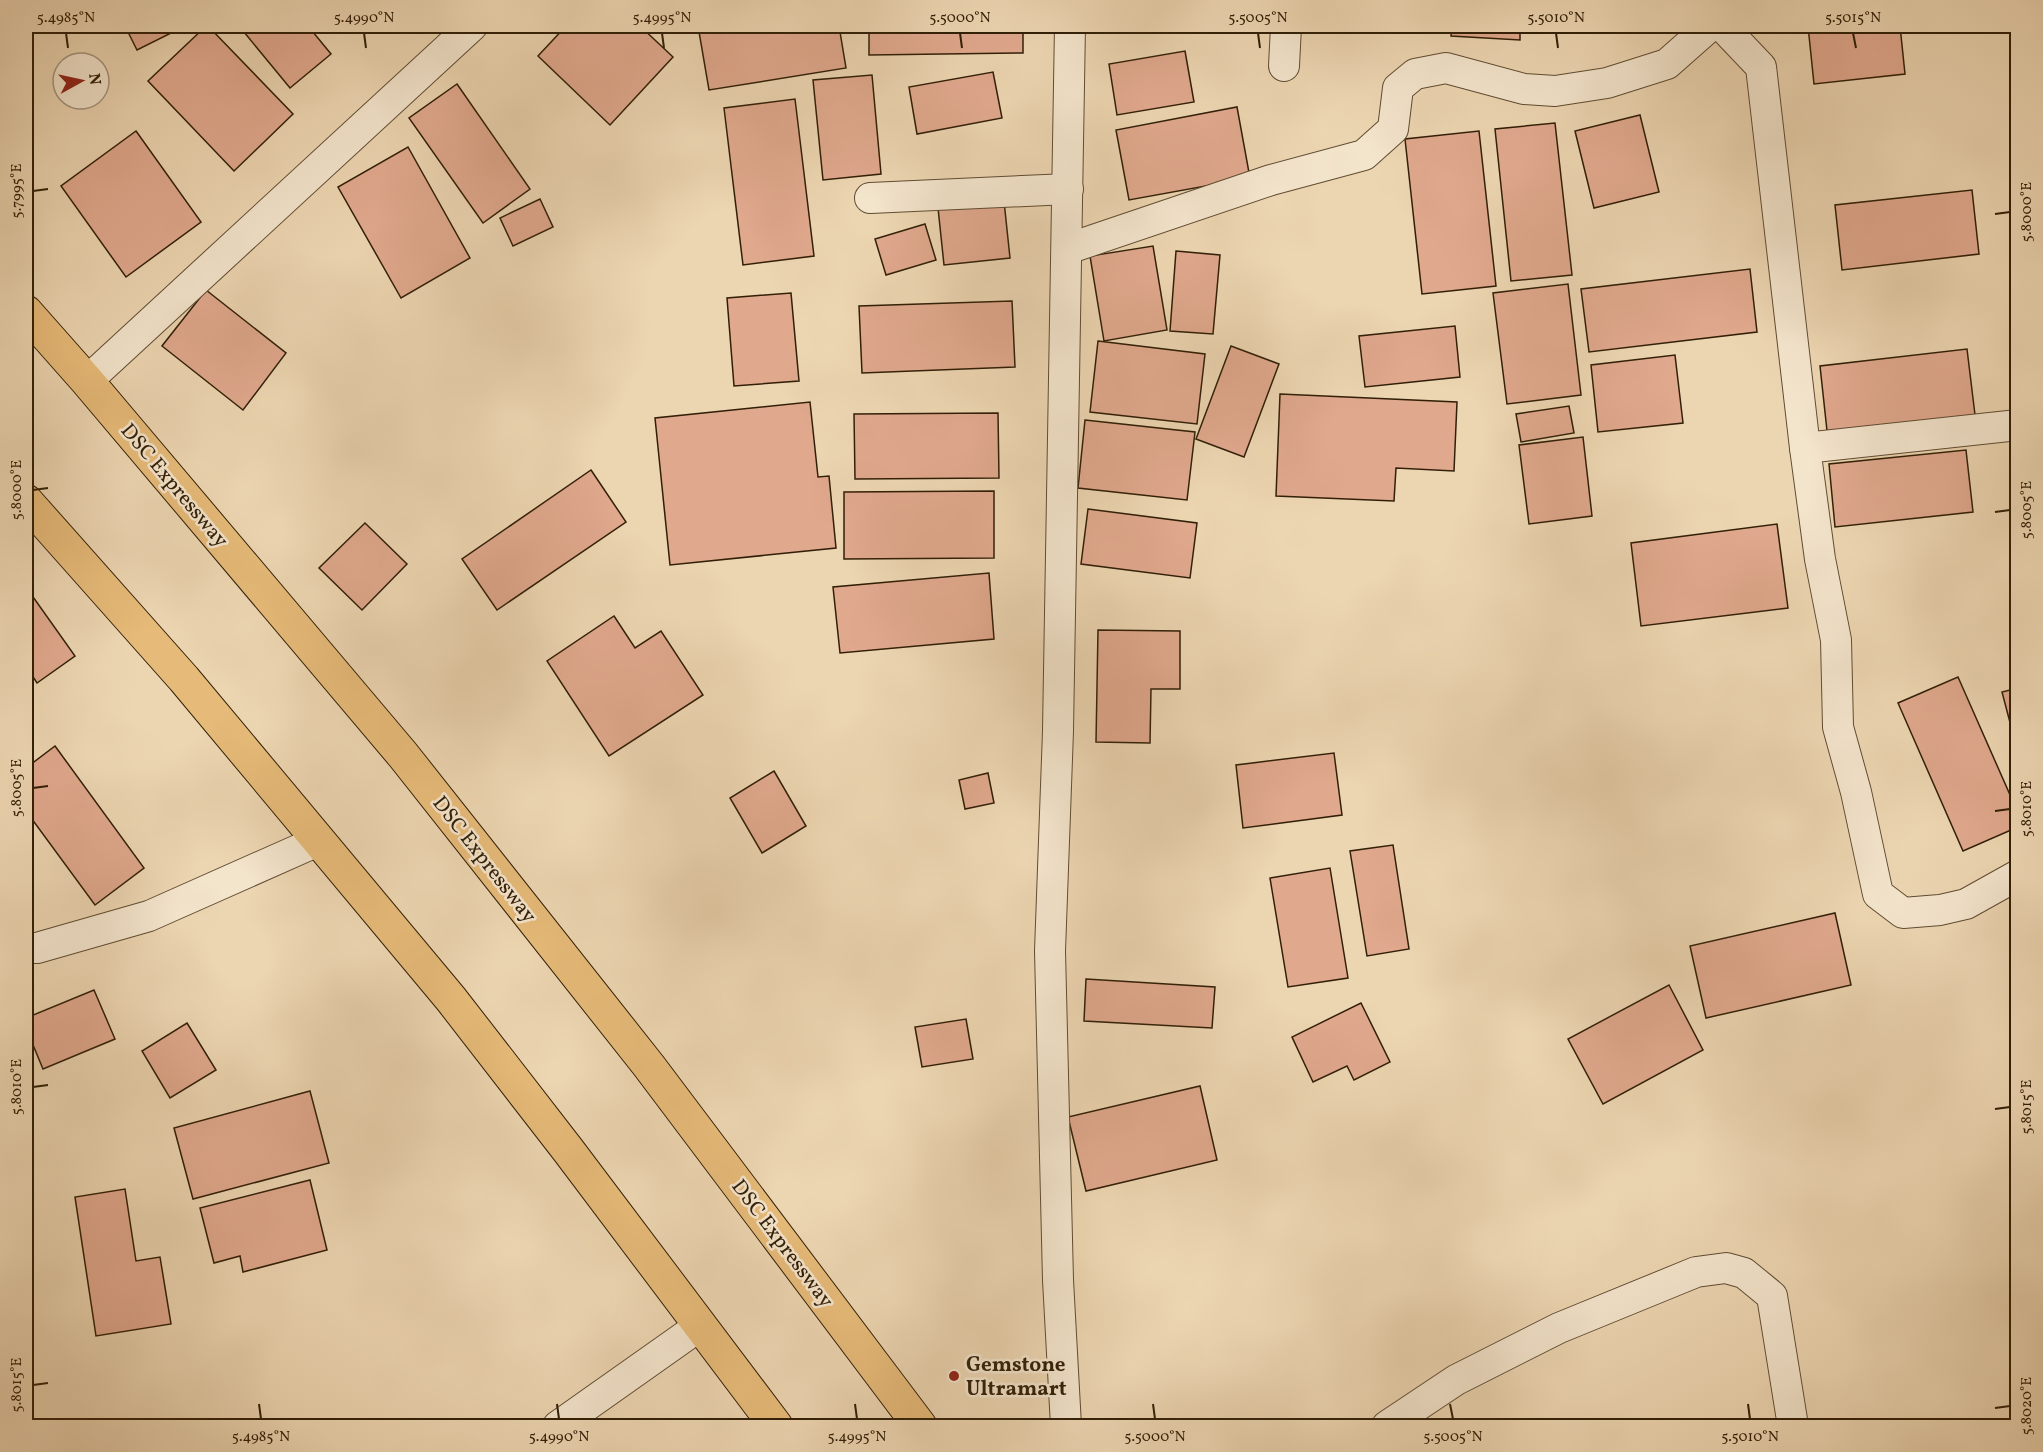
<svg xmlns="http://www.w3.org/2000/svg" width="2043" height="1452" font-family="Vollkorn,serif">
  <style>
    .building { fill: #e0a88d; stroke: #311f07; stroke-width: 1.5 }
    .lines { fill: none; stroke-linecap: round; stroke-linejoin: round }
    .minor-casing { stroke: #604c32; stroke-width: 32 }
    .primary-casing { stroke: #311f07; stroke-width: 35 }
    .minor { stroke: #f3e4cc; stroke-width: 30 }
    .primary { stroke: #e6ba78; stroke-width: 33 }
    .ticks { fill: none; stroke: #311f07; stroke-width: 2 }
    .poi-dot { fill: #8f2418; stroke: #f3e4cc; stroke-width: 2 }
    .labels { text-anchor: middle; stroke-width: 5; stroke-linejoin: round; paint-order: stroke }
    .street-label { font-size: 21px; fill: #311f07; stroke: #f3e4cc }
    .poi-label { font-size: 21px; font-weight: bold; fill: #311f07; stroke: #f3e4cc; text-anchor: start }
    .neatline { fill: none; stroke: #311f07; stroke-width: 2 }
    .ticks-label { font-size: 15px; text-anchor: middle; fill: #311f07 }
  </style>
  <rect width="100%" height="100%" fill="#ecd5b1"/>
  <filter id="stains"><feTurbulence type="fractalNoise" baseFrequency=".00333" numOctaves="4"/><feColorMatrix values="0 0 0 0 .2 0 0 0 0 .09 0 0 0 0 .02 0 0 0 .5 -.17"/></filter>
  <radialGradient id="worn" r=".72"><stop offset=".6" stop-color="#630" stop-opacity="0"/><stop offset="1" stop-color="#630" stop-opacity=".3"/></radialGradient>
  <!-- building -->
  <g class="building">
    <polygon points="125,26 185,26 137,50"/>
    <polygon points="206,26 208,26 293,114 234,171 148,81"/>
    <polygon points="239,26 308,26 331,54 290,88"/>
    <polygon points="566,26 609,26 611,28 613,26 640,26 673,57 610,125 538,56"/>
    <polygon points="698,26 839,26 846,68 709,90"/>
    <polygon points="869,26 1023,26 1023,53 869,55"/>
    <polygon points="1452,26 1520,26 1520,40 1451,36"/>
    <polygon points="1808,26 1900,26 1905,74 1814,84"/>
    <polygon points="1185,51 1194,102 1117,115 1109,64"/>
    <polygon points="993,72 1002,118 917,134 909,87"/>
    <polygon points="872,75 881,174 823,180 813,80"/>
    <polygon points="457,84 530,189 483,223 409,118"/>
    <polygon points="795,99 814,256 743,265 724,108"/>
    <polygon points="1237,107 1250,178 1129,200 1116,130"/>
    <polygon points="1640,115 1659,192 1594,208 1575,131"/>
    <polygon points="1555,123 1572,275 1511,281 1495,129"/>
    <polygon points="136,131 201,222 126,277 61,186"/>
    <polygon points="1479,131 1496,286 1422,294 1405,139"/>
    <polygon points="408,147 470,258 401,298 338,187"/>
    <polygon points="1972,190 1979,254 1842,270 1835,205"/>
    <polygon points="540,199 553,227 513,246 500,218"/>
    <polygon points="1004,201 1010,258 944,265 938,208"/>
    <polygon points="925,224 936,260 886,275 875,239"/>
    <polygon points="1153,246 1167,330 1104,341 1090,256"/>
    <polygon points="1176,251 1220,255 1213,334 1170,331"/>
    <polygon points="1750,269 1757,332 1589,352 1581,289"/>
    <polygon points="1568,284 1581,395 1507,404 1493,293"/>
    <polygon points="206,290 286,353 243,410 162,346"/>
    <polygon points="791,293 799,381 734,386 727,298"/>
    <polygon points="1012,301 1015,367 862,373 859,306"/>
    <polygon points="1455,326 1460,377 1365,387 1359,336"/>
    <polygon points="1098,341 1205,354 1197,424 1090,412"/>
    <polygon points="1231,346 1279,364 1244,457 1196,439"/>
    <polygon points="1967,349 1976,423 1828,440 1820,366"/>
    <polygon points="1675,355 1683,423 1598,432 1591,365"/>
    <polygon points="1280,394 1457,402 1454,471 1396,468 1394,501 1276,496"/>
    <polygon points="810,402 818,477 829,476 836,548 670,565 655,418"/>
    <polygon points="1569,406 1574,433 1521,442 1516,414"/>
    <polygon points="998,413 999,478 855,479 854,414"/>
    <polygon points="1085,420 1195,432 1187,500 1078,488"/>
    <polygon points="1583,437 1592,516 1529,524 1519,445"/>
    <polygon points="1966,450 1973,512 1835,527 1829,464"/>
    <polygon points="591,470 626,522 497,610 462,559"/>
    <polygon points="994,491 994,558 844,559 844,492"/>
    <polygon points="1088,509 1197,523 1190,578 1081,564"/>
    <polygon points="365,523 407,564 362,610 319,568"/>
    <polygon points="1777,524 1788,608 1641,626 1631,543"/>
    <polygon points="989,573 994,639 840,653 833,587"/>
    <polygon points="26,587 75,656 37,683 26,666"/>
    <polygon points="614,616 635,648 661,631 703,695 609,756 547,661"/>
    <polygon points="1098,630 1180,631 1180,689 1151,689 1150,743 1096,742"/>
    <polygon points="1958,677 2018,813 2018,827 1963,851 1898,703"/>
    <polygon points="2018,688 2018,753 2002,692"/>
    <polygon points="26,726 31,754 26,755"/>
    <polygon points="55,746 144,868 95,905 26,811 26,768"/>
    <polygon points="1334,753 1342,815 1243,828 1236,765"/>
    <polygon points="774,771 806,826 762,853 730,798"/>
    <polygon points="988,773 994,803 965,809 959,780"/>
    <polygon points="1393,845 1409,949 1367,956 1350,851"/>
    <polygon points="1330,868 1348,978 1288,987 1270,878"/>
    <polygon points="1835,913 1851,985 1706,1018 1690,946"/>
    <polygon points="1086,979 1215,987 1212,1028 1084,1021"/>
    <polygon points="1669,985 1703,1050 1603,1104 1568,1039"/>
    <polygon points="94,990 115,1039 43,1069 26,1028 26,1018"/>
    <polygon points="1361,1003 1390,1062 1354,1080 1347,1066 1313,1082 1292,1037"/>
    <polygon points="966,1019 973,1059 922,1067 915,1027"/>
    <polygon points="187,1023 216,1070 170,1098 142,1051"/>
    <polygon points="1200,1086 1217,1160 1086,1191 1068,1117"/>
    <polygon points="310,1091 329,1163 193,1199 174,1128"/>
    <polygon points="310,1180 327,1250 243,1272 240,1256 214,1263 200,1208"/>
    <polygon points="125,1189 136,1261 160,1257 171,1324 96,1336 75,1197"/>
  </g>
  <g class="lines">
    <!-- minor casing -->
    <g class="minor-casing">
      <g id="minor">
        <polyline points="1722,26 1761,67 1805,448 1820,559 1836,640 1838,727 1856,792 1878,894 1903,913 1940,910 1966,904 2018,875"/>
        <polyline points="1284,66 1286,26"/>
        <polyline points="870,198 1068,189"/>
        <polyline points="1067,249 1271,180 1364,155 1393,129 1398,88 1415,74 1446,68 1524,89 1555,91 1607,83 1667,64 1710,26"/>
        <polyline points="87,381 472,26"/>
        <polyline points="1805,448 2018,425"/>
        <polyline points="26,948 37,948 149,916 318,841"/>
        <polyline points="558,1426 701,1325"/>
        <polyline points="1066,1426 1058,1280 1050,951 1058,731 1070,26"/>
        <polyline points="1387,1426 1456,1380 1559,1328 1696,1272 1726,1268 1744,1273 1772,1296 1793,1426"/>
      </g>
    </g>
    <!-- primary casing -->
    <g class="primary-casing">
      <g id="primary">
        <polyline points="26,312 87,381 403,755 649,1066 920,1426"/>
        <polyline points="26,501 184,679 451,999 568,1150 776,1426"/>
      </g>
    </g>
    <!-- minor -->
    <use href="#minor" class="minor"/>
    <!-- primary -->
    <use href="#primary" class="primary"/>
  </g>
  <!-- ticks -->
  <path class="ticks" d="M 66,33 L 68,48M 364,33 L 366,48M 662,33 L 664,48M 960,33 L 962,48M 1258,33 L 1260,48M 1556,33 L 1558,48M 1853,33 L 1856,48M 33,191 L 48,189M 1995,214 L 2010,212M 33,490 L 48,488M 1995,512 L 2010,510M 33,788 L 48,786M 1995,811 L 2010,809M 33,1087 L 48,1085M 1995,1109 L 2010,1107M 33,1385 L 48,1383M 259,1404 L 261,1419M 557,1404 L 559,1419M 855,1404 L 857,1419M 1153,1404 L 1155,1419M 1450,1404 L 1453,1419M 1748,1404 L 1750,1419M 1995,1408 L 2010,1406"/>
  <!-- markers -->
  <circle class="poi-dot" cx="954" cy="1376" r="6"/>
  <g class="labels">
    <!-- street labels -->
    <g class="street-label">
      <text transform="translate(175 485) rotate(50)" y="7">DSC Expressway</text>
      <text transform="translate(485 859) rotate(52)" y="7">DSC Expressway</text>
      <text transform="translate(783 1243) rotate(53)" y="7">DSC Expressway</text>
    </g>
    <!-- poi labels -->
    <g class="poi-label">
      <text x="966" y="1371">Gemstone<tspan x="966" dy="24">Ultramart</tspan></text>
    </g>
  </g>
  <!-- margin -->
  <rect width="2043" height="1452" fill="none" stroke="#ecd5b1" stroke-width="66"/>
  <!-- north arrow -->
  <g transform="translate(81 81) rotate(82)"><circle r="28" fill="#f3e4cc" stroke="#a5957d" stroke-width="1.5"/>
  <path d="M0-4.5L10 22L0 15L-10 22Z" fill="#8f2418"/>
  <text y="-9" font-size="16" font-weight="bold" text-anchor="middle" fill="#311f07">N</text>
  </g>
  <rect x="33" y="33" width="1977" height="1386" class="neatline"/>
  <g class="ticks-label">
    <text x="66" y="22">5.4985°N</text>
    <text x="364" y="22">5.4990°N</text>
    <text x="662" y="22">5.4995°N</text>
    <text x="960" y="22">5.5000°N</text>
    <text x="1258" y="22">5.5005°N</text>
    <text x="1556" y="22">5.5010°N</text>
    <text x="1853" y="22">5.5015°N</text>
    <text transform="translate(16 191) rotate(-90)" y="5">5.7995°E</text>
    <text transform="translate(2026 212) rotate(-90)" y="5">5.8000°E</text>
    <text transform="translate(16 490) rotate(-90)" y="5">5.8000°E</text>
    <text transform="translate(2026 510) rotate(-90)" y="5">5.8005°E</text>
    <text transform="translate(16 788) rotate(-90)" y="5">5.8005°E</text>
    <text transform="translate(2026 809) rotate(-90)" y="5">5.8010°E</text>
    <text transform="translate(16 1087) rotate(-90)" y="5">5.8010°E</text>
    <text transform="translate(2026 1107) rotate(-90)" y="5">5.8015°E</text>
    <text transform="translate(16 1385) rotate(-90)" y="5">5.8015°E</text>
    <text transform="translate(2026 1406) rotate(-90)" y="5">5.8020°E</text>
    <text x="261" y="1441">5.4985°N</text>
    <text x="559" y="1441">5.4990°N</text>
    <text x="857" y="1441">5.4995°N</text>
    <text x="1155" y="1441">5.5000°N</text>
    <text x="1453" y="1441">5.5005°N</text>
    <text x="1750" y="1441">5.5010°N</text>
  </g>
  <rect width="100%" height="100%" filter="url(#stains)"/>
  <rect width="100%" height="100%" fill="url(#worn)"/>
</svg>
